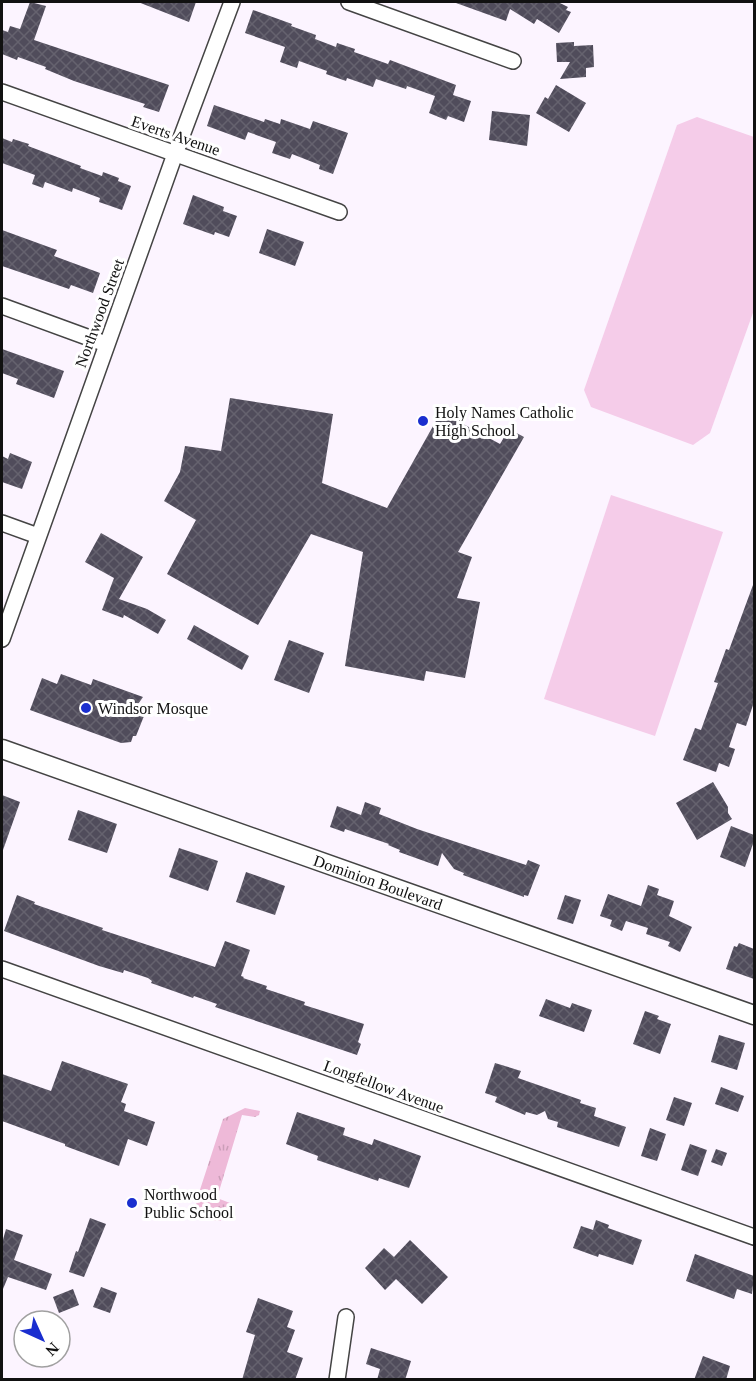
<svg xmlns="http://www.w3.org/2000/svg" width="756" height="1381" font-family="Georgia,serif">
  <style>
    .grass { fill: url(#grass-tufts) }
    .pitch { fill: #f5cce9 }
    .building { fill: url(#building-cross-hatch) }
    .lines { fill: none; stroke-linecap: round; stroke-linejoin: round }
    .minor-casing { stroke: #444; stroke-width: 18 }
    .tertiary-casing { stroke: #444; stroke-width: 21 }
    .minor { stroke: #fff; stroke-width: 15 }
    .tertiary { stroke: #fff; stroke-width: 18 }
    .poi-dot { fill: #1a2ecf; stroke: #fff; stroke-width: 2 }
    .labels { text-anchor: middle; stroke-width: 6; stroke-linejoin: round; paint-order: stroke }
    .street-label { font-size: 16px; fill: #111; stroke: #fff }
    .poi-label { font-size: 16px; fill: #111; stroke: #fff; text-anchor: start }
  </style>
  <defs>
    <pattern id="grass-tufts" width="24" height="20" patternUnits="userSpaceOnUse" patternTransform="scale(1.5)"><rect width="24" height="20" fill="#eeb9d8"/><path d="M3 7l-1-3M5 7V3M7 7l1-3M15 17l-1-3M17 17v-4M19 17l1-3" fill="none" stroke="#cb9eb8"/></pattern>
    <pattern id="building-cross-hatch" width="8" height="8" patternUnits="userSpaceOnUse" patternTransform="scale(1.5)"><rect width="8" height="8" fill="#504c5b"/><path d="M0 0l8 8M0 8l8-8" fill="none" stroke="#65626e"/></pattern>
  </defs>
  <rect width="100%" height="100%" fill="#fcf4ff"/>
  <!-- grass -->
  <polygon class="grass" points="245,1108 260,1111 259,1115 255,1117 242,1115 217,1198 230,1203 230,1208 226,1215 220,1221 206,1220 199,1215 196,1202 223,1119"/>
  <!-- pitch -->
  <g class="pitch">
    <polygon points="697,117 754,137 754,310 710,433 693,445 591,407 584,390 677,125"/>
    <polygon points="611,495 723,532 655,736 544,699"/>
  </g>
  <!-- building -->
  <g class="building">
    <polygon points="30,2 46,6 34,40 169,85 159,112 143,107 145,104 74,81 45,69 46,67 18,57 17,60 2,54 2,30 8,32 10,26 20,29"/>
    <polygon points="138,2 196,2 189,22"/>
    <polygon points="456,2 558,2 568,7 566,10 571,12 559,33 537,19 534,24 510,9 506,21 456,3"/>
    <polygon points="253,10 292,24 291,26 316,35 315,39 336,47 337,43 355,49 354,52 388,64 390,60 456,85 453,95 471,101 464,122 448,116 446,120 429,113 435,96 407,86 406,89 376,79 373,87 347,78 346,81 326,74 327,71 299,61 297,68 280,62 285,47 245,33"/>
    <polygon points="574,42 574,46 593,45 594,67 586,68 586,77 560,79 570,62 557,62 556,43"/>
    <polygon points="556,85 586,103 569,132 536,113 545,97 548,99"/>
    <polygon points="214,105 264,122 265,119 280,124 281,119 310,129 313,121 348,133 333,174 319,169 320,165 292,154 290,159 272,153 276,142 248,132 245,140 207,126"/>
    <polygon points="492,111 530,115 527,146 489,140"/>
    <polygon points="2,138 12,142 13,139 29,144 28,146 81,166 80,168 102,176 103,172 119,178 118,181 131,186 122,210 99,202 100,198 73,188 72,192 45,182 43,188 32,184 35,175 2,163"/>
    <polygon points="193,195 224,207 223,211 237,216 229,237 215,232 214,235 183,224"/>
    <polygon points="267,229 304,242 295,266 259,253"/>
    <polygon points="2,230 57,250 54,256 100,273 93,293 71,285 69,289 2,266"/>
    <polygon points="2,349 64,371 54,398 16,384 18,379 2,373"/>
    <polygon points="230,398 333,414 322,483 387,508 441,412 500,444 509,429 524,437 458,552 472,557 457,598 480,602 465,678 426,671 424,681 345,666 363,552 311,534 258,625 167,574 196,520 164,501 180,472 185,446 221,451"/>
    <polygon points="10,453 32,462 22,489 2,482 2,456 8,459"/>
    <polygon points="101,533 143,557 119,599 147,609 166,620 158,634 124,615 123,618 102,610 114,578 85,562"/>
    <polygon points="753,585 754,586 754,702 746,726 737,723 729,747 735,749 729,767 719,763 716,772 683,760 695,728 701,730 718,683 714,682 726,649 729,650"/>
    <polygon points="194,625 249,656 242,670 187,639"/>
    <polygon points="289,640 324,653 309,693 274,680"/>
    <polygon points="61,674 91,685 93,679 143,697 136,707 146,711 136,736 133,736 131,742 121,743 30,710 42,678 57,684"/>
    <polygon points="713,782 728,807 728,813 732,819 697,840 676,803"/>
    <polygon points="2,795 20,802 3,850 2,850"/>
    <polygon points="365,802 381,808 379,814 417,829 526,865 528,860 540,865 528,896 524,895 524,897 463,875 464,873 454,869 442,853 438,866 399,852 400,850 388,845 389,844 345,829 344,832 330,827 337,806 361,815"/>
    <polygon points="78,810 117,824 107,853 68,840"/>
    <polygon points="731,826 754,835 754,841 745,867 720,857"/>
    <polygon points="179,848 218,861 208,891 169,877"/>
    <polygon points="246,872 285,886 275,915 236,902"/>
    <polygon points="648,885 659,889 657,895 674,901 669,916 692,927 680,952 668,946 670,942 646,934 648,928 626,921 622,931 610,926 612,920 600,916 608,894 641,906"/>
    <polygon points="17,895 35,902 34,904 103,928 102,930 215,967 225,941 250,950 241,976 244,977 243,978 267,986 266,989 305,1002 304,1005 364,1024 358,1042 361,1044 357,1055 215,1007 217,1004 194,996 193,998 151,983 152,981 148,978 124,970 123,973 99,966 4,931"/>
    <polygon points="565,895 581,900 573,924 557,919"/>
    <polygon points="739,943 754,949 754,979 726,969 734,946 737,947"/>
    <polygon points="546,999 570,1008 572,1003 592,1010 584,1032 539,1016"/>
    <polygon points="645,1011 659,1016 657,1019 671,1024 660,1054 633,1044"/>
    <polygon points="719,1035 745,1043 737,1070 711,1062"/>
    <polygon points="62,1061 128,1084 121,1102 126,1104 124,1111 155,1122 147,1146 128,1139 119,1166 65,1146 65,1144 2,1121 2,1074 51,1091"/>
    <polygon points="495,1063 521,1071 518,1078 581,1100 580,1103 596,1108 594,1116 626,1127 619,1147 557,1127 558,1122 548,1119 545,1111 537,1115 526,1112 525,1115 495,1102 497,1097 485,1093"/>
    <polygon points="721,1087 744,1096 738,1112 715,1104"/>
    <polygon points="674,1097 692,1103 684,1126 666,1120"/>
    <polygon points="297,1112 345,1128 343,1135 372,1145 374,1139 421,1156 409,1188 379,1178 378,1181 317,1160 318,1156 286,1144"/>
    <polygon points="650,1128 666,1134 657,1161 641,1156"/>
    <polygon points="690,1144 707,1150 698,1176 681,1170"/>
    <polygon points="716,1149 727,1153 722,1166 711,1162"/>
    <polygon points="90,1218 106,1224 84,1277 69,1272 76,1251 78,1252"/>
    <polygon points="596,1220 609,1225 608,1228 642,1240 633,1265 599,1254 598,1257 573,1248 581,1226 593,1230"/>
    <polygon points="6,1229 23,1235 14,1260 52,1274 46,1290 8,1277 3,1289 2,1289 2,1243"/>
    <polygon points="410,1240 448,1277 422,1304 396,1279 385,1290 365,1268 384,1248 394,1257"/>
    <polygon points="695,1254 754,1276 752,1294 737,1289 734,1299 686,1281"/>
    <polygon points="101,1287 117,1293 110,1313 93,1307"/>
    <polygon points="73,1289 79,1305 59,1313 53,1297"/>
    <polygon points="258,1298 293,1311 287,1327 295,1330 287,1352 303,1358 295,1380 242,1380 255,1335 246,1332"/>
    <polygon points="371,1348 411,1361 405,1380 377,1380 380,1369 366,1364"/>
    <polygon points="703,1356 730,1366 726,1380 694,1380"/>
  </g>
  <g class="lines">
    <!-- minor casing -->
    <g class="minor-casing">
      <g id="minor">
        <polyline points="349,2 513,61"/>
        <polyline points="2,92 339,212"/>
        <polyline points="2,306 106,344"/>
        <polyline points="2,523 38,536"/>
        <polyline points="2,639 175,154 232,2"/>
        <polyline points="2,969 754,1237"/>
        <polyline points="337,1380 346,1317"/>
      </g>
    </g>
    <!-- tertiary casing -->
    <g class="tertiary-casing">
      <g id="tertiary">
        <path id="s1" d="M 2,749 L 754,1015"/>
      </g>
    </g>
    <!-- minor -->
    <use href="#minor" class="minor"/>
    <!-- tertiary -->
    <use href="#tertiary" class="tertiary"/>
  </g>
  <!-- markers -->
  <g class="poi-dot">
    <circle cx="423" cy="421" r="6"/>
    <circle cx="86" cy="708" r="6"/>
    <circle cx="132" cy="1203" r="6"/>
  </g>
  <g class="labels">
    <!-- street labels -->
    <g class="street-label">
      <text transform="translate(176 135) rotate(19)" y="6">Everts Avenue</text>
      <text transform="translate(99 313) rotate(-70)" y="6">Northwood Street</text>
      <text dy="6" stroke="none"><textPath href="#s1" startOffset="399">Dominion Boulevard</textPath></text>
      <text transform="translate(384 1086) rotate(20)" y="6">Longfellow Avenue</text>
    </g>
    <!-- poi labels -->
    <g class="poi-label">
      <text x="435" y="418">Holy Names Catholic<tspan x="435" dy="18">High School</tspan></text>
      <text x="98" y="714">Windsor Mosque</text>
      <text x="144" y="1200">Northwood<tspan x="144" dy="18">Public School</tspan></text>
    </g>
  </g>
  <!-- border -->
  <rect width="756" height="1381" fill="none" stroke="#111111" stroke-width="6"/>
  <!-- north arrow -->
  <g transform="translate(42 1339) rotate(135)"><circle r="28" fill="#ffffff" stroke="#a0a0a0" stroke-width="1.5"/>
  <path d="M0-4.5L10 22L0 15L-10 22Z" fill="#1a2ecf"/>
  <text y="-9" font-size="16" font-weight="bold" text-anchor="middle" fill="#111111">N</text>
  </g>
</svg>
